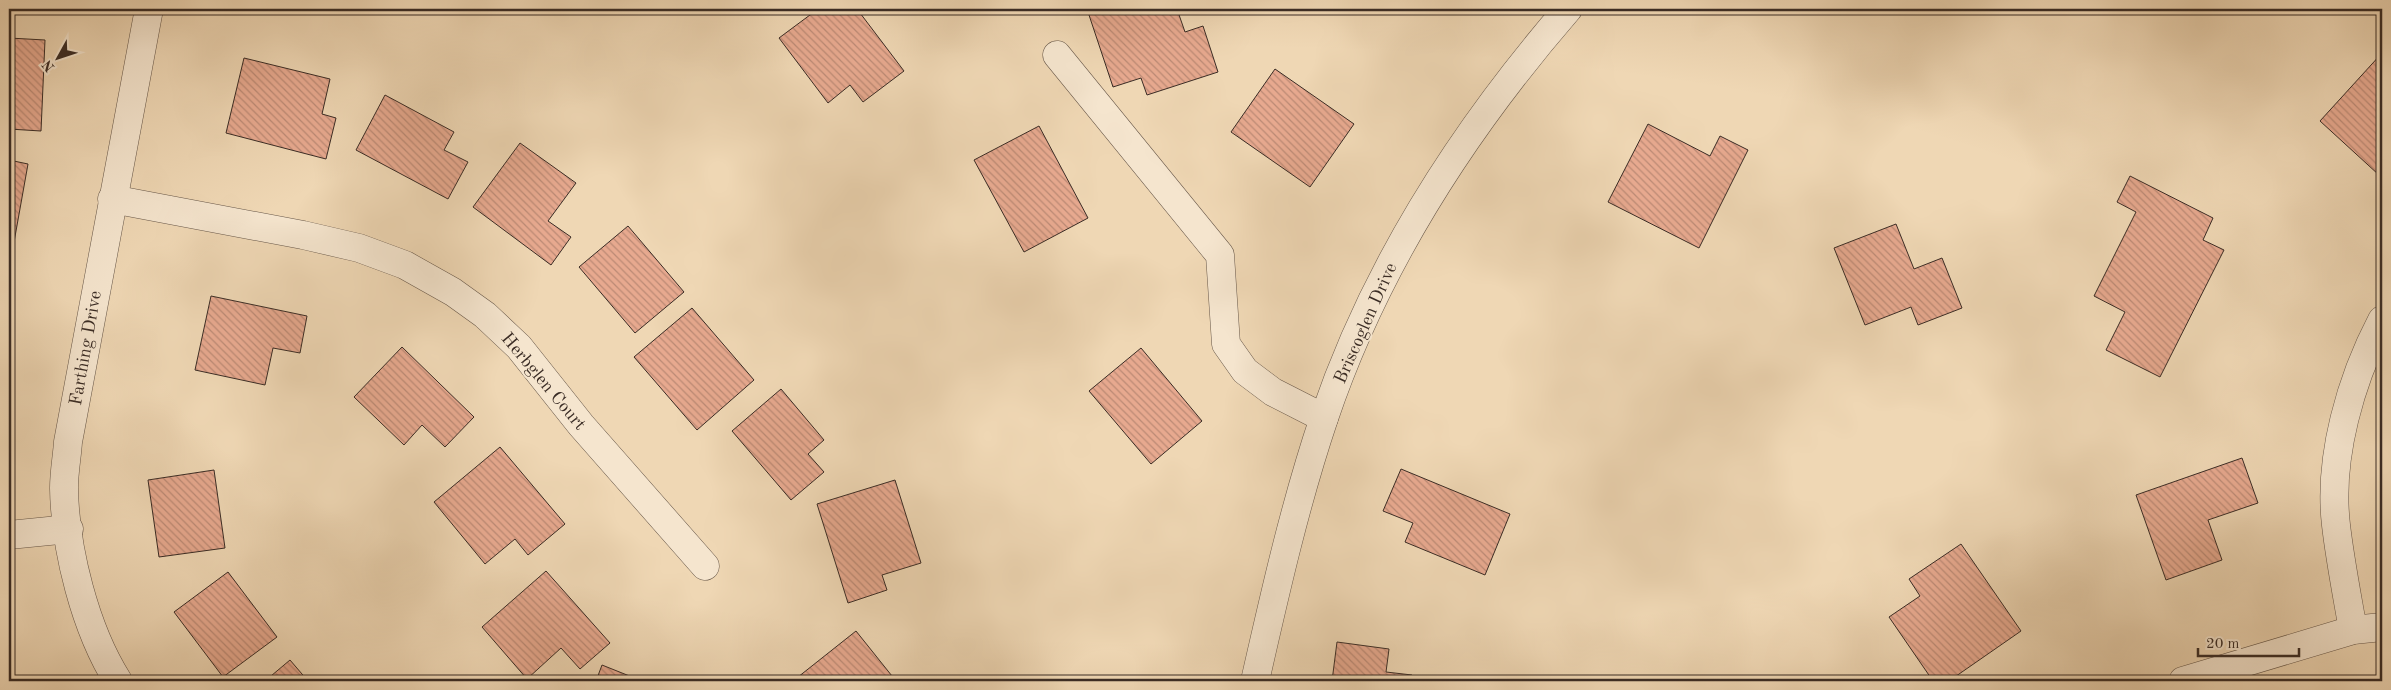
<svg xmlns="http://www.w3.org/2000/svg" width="2391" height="690" font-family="'Old Standard TT',serif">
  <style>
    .building { fill: url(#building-back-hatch); stroke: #3a2c25 }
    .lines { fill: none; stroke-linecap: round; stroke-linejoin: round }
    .minor-casing { stroke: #675749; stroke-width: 29 }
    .minor { stroke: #f5e5ce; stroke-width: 28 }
    .labels { text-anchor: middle; stroke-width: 4; stroke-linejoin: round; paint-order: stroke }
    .street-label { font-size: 18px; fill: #3a2c25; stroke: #f5e5ce }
  </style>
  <defs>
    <pattern id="building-back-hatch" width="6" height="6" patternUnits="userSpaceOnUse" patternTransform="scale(1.25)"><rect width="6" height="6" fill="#e7a98f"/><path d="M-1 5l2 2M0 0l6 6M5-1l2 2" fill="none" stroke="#bc8a75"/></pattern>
  </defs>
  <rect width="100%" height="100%" fill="#efd7b4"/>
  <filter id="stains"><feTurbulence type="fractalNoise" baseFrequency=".004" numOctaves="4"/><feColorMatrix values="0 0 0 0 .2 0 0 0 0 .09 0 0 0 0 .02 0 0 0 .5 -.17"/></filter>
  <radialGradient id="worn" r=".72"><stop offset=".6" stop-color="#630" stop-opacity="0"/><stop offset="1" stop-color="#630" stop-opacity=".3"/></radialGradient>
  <!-- building -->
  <g class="building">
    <polygon points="818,9 857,9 904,71 863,102 850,85 828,103 779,38"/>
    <polygon points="1087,9 1177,9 1185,32 1203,26 1218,72 1147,95 1141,78 1113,87"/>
    <polygon points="9,38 45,40 41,131 9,129"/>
    <polygon points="2382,53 2382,171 2379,175 2320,121"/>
    <polygon points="244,58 330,79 322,114 336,118 326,159 226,133"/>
    <polygon points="1275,69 1354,124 1310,187 1231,132"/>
    <polygon points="385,95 454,132 444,150 468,162 448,199 356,150"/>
    <polygon points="1648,124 1710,156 1720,136 1748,150 1699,248 1608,202"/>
    <polygon points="1039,126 1088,218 1024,252 974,160"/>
    <polygon points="520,143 576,183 548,221 571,237 551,265 473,207"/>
    <polygon points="9,160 28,164 11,259 9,258"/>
    <polygon points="2130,176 2213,218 2203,240 2224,250 2160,377 2106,350 2125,312 2094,296 2136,212 2117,202"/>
    <polygon points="1896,224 1914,269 1942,258 1962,308 1918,325 1911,307 1865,325 1834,248"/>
    <polygon points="628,226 684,292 635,333 579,267"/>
    <polygon points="211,296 307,316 300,353 273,348 265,385 195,370"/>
    <polygon points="692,308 754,380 697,430 634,357"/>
    <polygon points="402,347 474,417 445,447 422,425 404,445 354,397"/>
    <polygon points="1141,348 1202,421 1151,464 1089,391"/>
    <polygon points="781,389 824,440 808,454 824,472 791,500 732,431"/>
    <polygon points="500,447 565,524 528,555 515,539 485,564 434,502"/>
    <polygon points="2242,458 2258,503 2208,520 2222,560 2166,580 2136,495"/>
    <polygon points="1401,469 1510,514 1485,575 1405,542 1413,523 1383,511"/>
    <polygon points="214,470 225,548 159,557 148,480"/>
    <polygon points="895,480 921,563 882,575 887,590 848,603 817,504"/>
    <polygon points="1961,544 2021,631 1949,681 1933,681 1889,617 1920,596 1909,579"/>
    <polygon points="546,571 610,643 580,669 561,648 527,679 482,627"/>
    <polygon points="228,572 277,637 223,677 174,612"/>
    <polygon points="856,631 896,681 793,681"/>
    <polygon points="1337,642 1389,649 1386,672 1412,675 1411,681 1332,681"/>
    <polygon points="290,660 308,681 265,681"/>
    <polygon points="602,665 642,681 596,681"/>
  </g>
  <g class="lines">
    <!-- minor casing -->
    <g class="minor-casing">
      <g id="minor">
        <polyline points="1057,55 1220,255 1226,344 1245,371 1273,392 1324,418"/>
        <polyline points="112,199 303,235 359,248 405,265 453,292 485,315 519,347 581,425 705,566"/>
        <polyline points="9,535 69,529"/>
        <path d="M 2353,630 C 2347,595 2340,560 2336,525 C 2328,457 2351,379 2382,320"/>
        <path d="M 118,681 C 85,629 65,549 64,488 C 64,472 67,457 68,442 L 149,9"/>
        <path d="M 1255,681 C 1275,593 1295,504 1324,418 C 1375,267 1464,129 1568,9"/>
        <polyline points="2183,681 2353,630 2382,627"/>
      </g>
    </g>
    <!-- minor -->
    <use href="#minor" class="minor"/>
  </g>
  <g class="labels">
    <!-- street labels -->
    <g class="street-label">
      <text transform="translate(1365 323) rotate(-66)" y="6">Briscoglen Drive</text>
      <text transform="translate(85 348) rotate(-80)" y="6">Farthing Drive</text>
      <text transform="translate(544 381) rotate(50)" y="6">Herbglen Court</text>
    </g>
  </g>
  <!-- margin -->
  <rect width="2391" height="690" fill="none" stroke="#efd7b4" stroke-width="30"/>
  <rect x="10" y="10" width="2371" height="670" fill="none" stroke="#3a2c25" stroke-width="2.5"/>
  <rect x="15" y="15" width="2361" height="660" fill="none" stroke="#3a2c25"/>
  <!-- north arrow -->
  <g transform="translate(58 58) rotate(230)" stroke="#f5e5ce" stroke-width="4" paint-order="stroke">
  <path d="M0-4L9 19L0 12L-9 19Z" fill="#3a2c25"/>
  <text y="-8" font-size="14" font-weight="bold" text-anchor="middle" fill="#3a2c25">N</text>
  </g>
  <!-- scale -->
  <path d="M2198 648v8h101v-8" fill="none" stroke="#3a2c25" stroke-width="2.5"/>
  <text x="2206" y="648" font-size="15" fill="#3a2c25" stroke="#f5e5ce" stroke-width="4" paint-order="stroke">20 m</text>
  <rect width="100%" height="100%" filter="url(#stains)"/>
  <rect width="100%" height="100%" fill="url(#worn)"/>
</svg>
